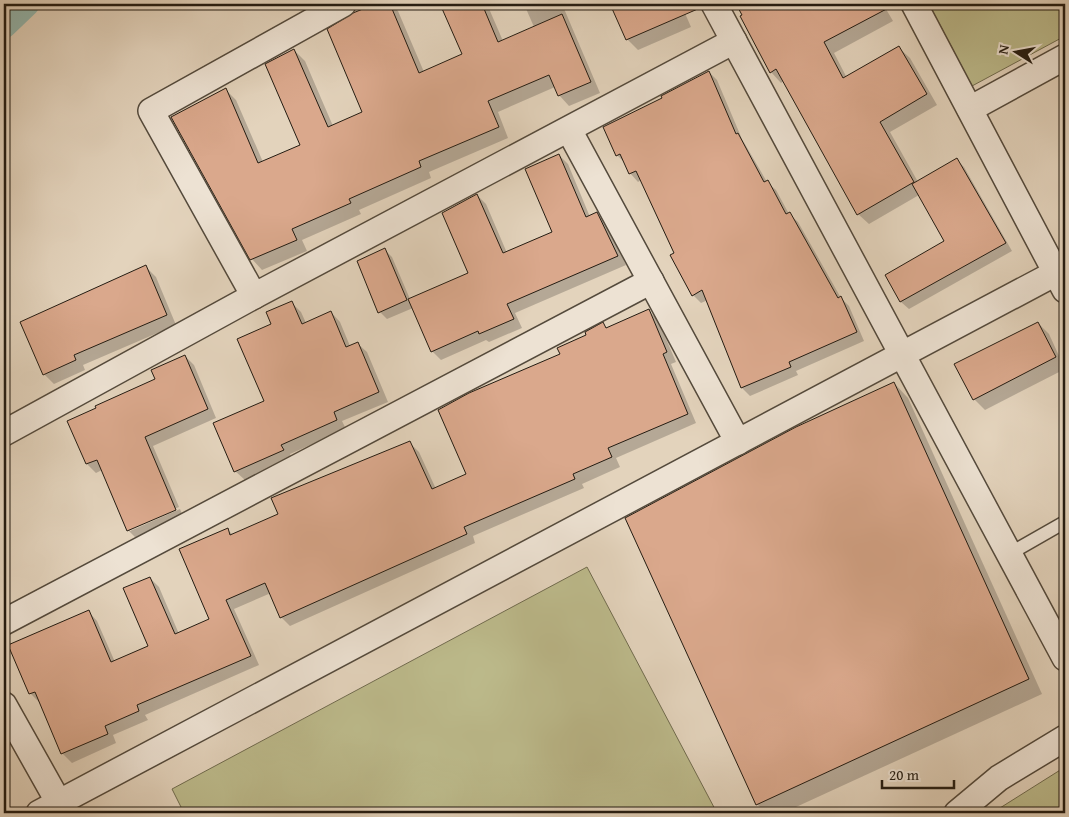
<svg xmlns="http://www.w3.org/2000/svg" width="1069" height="817" font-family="'Gentium Book Plus',serif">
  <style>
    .green { fill: #bcba8b; stroke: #706b4e }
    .shadow { fill: #0003 }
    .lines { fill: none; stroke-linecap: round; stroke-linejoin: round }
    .canal { stroke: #95b8af; stroke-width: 25 }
    .building { fill: #daa88c; stroke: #241c12 }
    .service-casing { stroke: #544a3c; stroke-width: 15 }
    .minor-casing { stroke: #544a3c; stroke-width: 28 }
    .service { stroke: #ede2d3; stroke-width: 12 }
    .minor { stroke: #ede2d3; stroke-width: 25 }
  </style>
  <rect width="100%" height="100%" fill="#e3d3bc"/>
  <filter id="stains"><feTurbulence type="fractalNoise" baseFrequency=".004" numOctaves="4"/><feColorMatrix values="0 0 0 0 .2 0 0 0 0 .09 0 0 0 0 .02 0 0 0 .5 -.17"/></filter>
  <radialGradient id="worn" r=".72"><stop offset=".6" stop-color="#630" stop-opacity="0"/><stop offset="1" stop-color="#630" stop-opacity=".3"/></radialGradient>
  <!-- green -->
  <g class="green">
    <polygon points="929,4 1065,4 1065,36 972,86"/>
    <polygon points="587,567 717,813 184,813 172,789"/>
    <polygon points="1065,766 1065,813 992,813 1065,767"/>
  </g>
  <!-- shadow -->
  <g class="shadow">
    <polygon points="379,4 391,4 398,11 424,72 464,55 442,4 487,4 503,41 534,27 524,4 562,4 600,93 569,106 559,95 555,87 498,112 508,138 429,172 431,178 359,210 361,214 302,240 307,251 262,270 252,259 172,117 225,89 236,100 263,162 301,146 294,50 305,61 333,126 364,113 354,14"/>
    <polygon points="612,4 681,4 691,27 638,50 627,39"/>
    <polygon points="736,4 883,4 893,21 834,53 847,78 899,48 910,58 937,105 890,132 918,182 957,160 964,167 1012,251 909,309 901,302 887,275 946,242 919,195 869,224 858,214 784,81 781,83 771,72"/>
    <polygon points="709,72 717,80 742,139 767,182 776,190 789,214 798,222 841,298 849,306 864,341 796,371 798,375 750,396 742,388 708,300 701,303 693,295 641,180 638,182 630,173 626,164 617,155 663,99"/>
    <polygon points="559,155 568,164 590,217 597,214 606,222 626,265 515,313 522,328 489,342 486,340 441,360 432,351 413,308 387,319 380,312 385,250 392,257 410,299 469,274 477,195 486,204 507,253 554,232"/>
    <polygon points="146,267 156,277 176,325 83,365 85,370 54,384 44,374"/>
    <polygon points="292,303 301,312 306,323 331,312 340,322 350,346 357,343 367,352 388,402 342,421 346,429 290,454 292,459 245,480 235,471 265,402 273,325"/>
    <polygon points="649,311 658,320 676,362 671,364 696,423 616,458 620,467 582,484 584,488 473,536 475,543 290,626 281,617 271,593 234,609 259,665 145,715 148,720 113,735 116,743 72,763 62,753 40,703 31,694 10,646 88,611 97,621 115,662 150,646 150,578 159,587 179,634 211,620 227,529 233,535 280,515 410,443 419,452 436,489 467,475 562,355 603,324 608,329"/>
    <polygon points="1038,323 1049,334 1065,369 985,410 974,399"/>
    <polygon points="185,356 194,365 216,418 153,446 179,507 130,528 130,531 180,509 184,519 137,539 128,530 102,470 96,473 87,464 69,422 156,380"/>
    <polygon points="894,383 908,398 1042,694 783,813 766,813 757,804"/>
    <polygon points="1065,535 1065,546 1061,536"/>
    <polygon points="4,769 7,774 4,776"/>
    <polygon points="142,807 148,813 127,813"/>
  </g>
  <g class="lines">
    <!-- canal -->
    <polyline class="canal" points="4,26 27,4"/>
  </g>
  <!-- building -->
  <g class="building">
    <polygon points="375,4 390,4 419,73 462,54 440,4 482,4 498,42 562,14 591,82 558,96 549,75 488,101 499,127 419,161 421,167 349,199 351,203 292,229 297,240 250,260 171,117 226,88 258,163 300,145 265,64 294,49 328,127 362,112 327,29 353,13"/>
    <polygon points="610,4 700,4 700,8 626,40"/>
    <polygon points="736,4 896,4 824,42 843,78 899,46 927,94 880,122 914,182 857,215 776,69 770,73 740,16 742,15"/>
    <polygon points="709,71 736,134 738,133 764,182 768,180 786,214 790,212 838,298 841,296 857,332 789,362 791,367 741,388 702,290 692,296 670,255 674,253 636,171 629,174 620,154 616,156 603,127 662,98 661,96"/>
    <polygon points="559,154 586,217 597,212 618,256 507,304 514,319 479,334 478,331 431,352 408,299 468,273 442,213 477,194 503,253 552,232 525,169"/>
    <polygon points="957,158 1006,243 900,302 885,275 944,241 912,184"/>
    <polygon points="385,248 407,300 378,313 357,261"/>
    <polygon points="146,265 167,315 74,355 76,360 43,375 20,322"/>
    <polygon points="292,301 302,324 331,311 346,347 358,342 379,392 334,412 337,420 281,445 284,450 234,472 213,423 264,401 237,339 271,324 266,312"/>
    <polygon points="649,309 667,352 663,354 688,414 608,448 612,457 573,474 575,479 464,527 467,534 280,618 265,583 226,600 251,656 137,705 139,711 105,726 108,734 61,754 35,692 29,694 8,645 89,610 111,662 148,646 123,588 150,577 175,634 209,619 179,549 228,528 230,535 278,514 271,498 410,441 432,489 466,474 438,410 469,393 560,354 557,348 586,335 585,332 603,322 606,328"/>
    <polygon points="1038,322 1056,357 973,400 954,364"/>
    <polygon points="185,355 208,409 145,437 176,510 127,531 97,460 86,464 67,421 96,408 95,406 155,379 151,370"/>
    <polygon points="894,382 1029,679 756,805 625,518 796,427"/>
  </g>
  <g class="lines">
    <!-- service casing -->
    <g class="service-casing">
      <polyline id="service" points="1009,554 1065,522"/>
    </g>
    <!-- minor casing -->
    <g class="minor-casing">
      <g id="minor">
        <polyline points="714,4 1065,658"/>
        <polyline points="914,4 1065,290"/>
        <polyline points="970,109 1065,57"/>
        <polyline points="569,130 738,442"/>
        <polyline points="254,296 151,111 343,4"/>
        <polyline points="4,433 254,296 734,41"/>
        <polyline points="4,622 651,281"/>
        <polyline points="4,705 59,803"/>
        <polyline points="39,813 1065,268"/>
        <polyline points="957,813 999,778 1065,738"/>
      </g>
    </g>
    <!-- service -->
    <use href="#service" class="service"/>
    <!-- minor -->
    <use href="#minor" class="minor"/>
  </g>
  <!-- margin -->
  <rect width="1069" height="817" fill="none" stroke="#e3d3bc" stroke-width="20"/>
  <rect x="5" y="5" width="1059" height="807" fill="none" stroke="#241c12" stroke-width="2.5"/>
  <rect x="10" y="10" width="1049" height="797" fill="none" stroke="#241c12"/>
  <!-- north arrow -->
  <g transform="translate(1016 52) rotate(281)" stroke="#ede2d3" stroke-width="4" paint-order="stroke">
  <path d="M0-4L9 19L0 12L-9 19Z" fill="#241c12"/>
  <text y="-8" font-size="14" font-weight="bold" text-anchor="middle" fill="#241c12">N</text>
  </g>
  <!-- scale -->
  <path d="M882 780v8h72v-8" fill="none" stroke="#241c12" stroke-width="2.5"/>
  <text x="889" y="780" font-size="15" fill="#241c12" stroke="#ede2d3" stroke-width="4" paint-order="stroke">20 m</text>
  <rect width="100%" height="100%" filter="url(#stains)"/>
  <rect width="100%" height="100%" fill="url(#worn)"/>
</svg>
